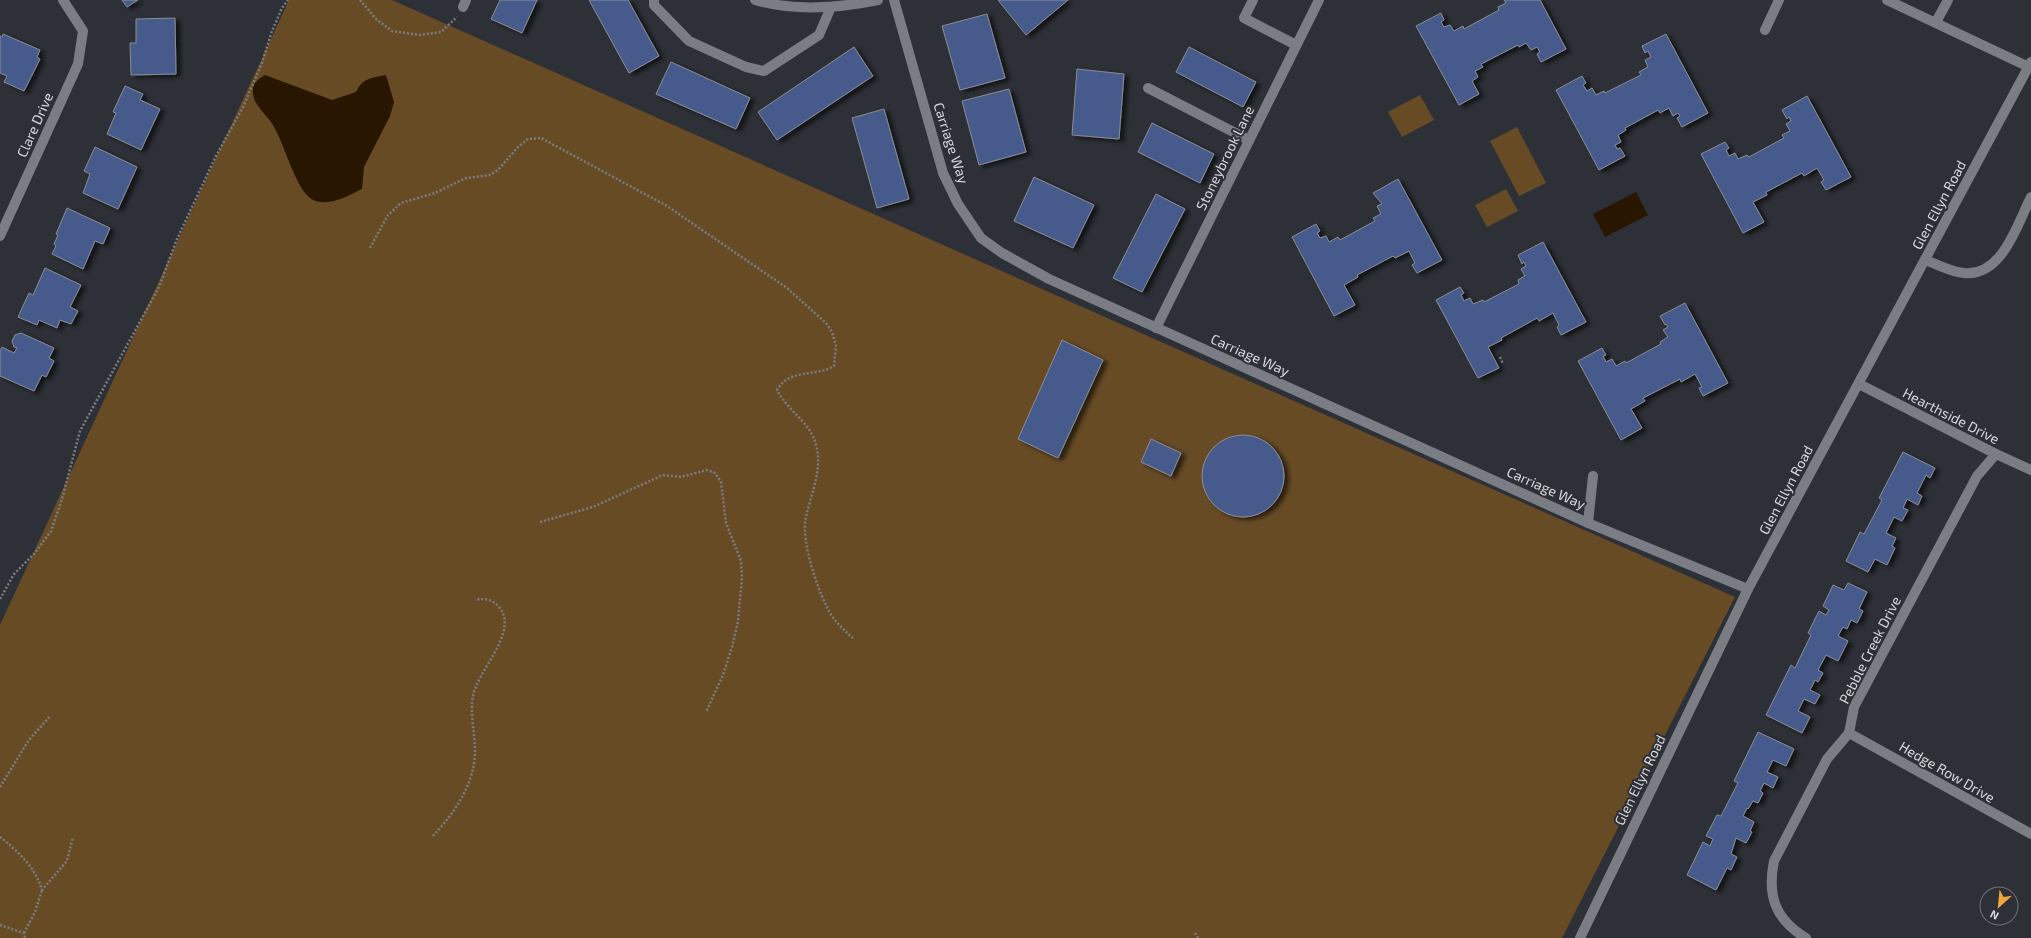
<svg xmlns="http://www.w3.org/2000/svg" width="2031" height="938" font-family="'Exo 2',sans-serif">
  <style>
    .green { fill: #674b25 }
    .water { fill: #291600 }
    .building { fill: #465a8c; stroke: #8a8d94; filter: url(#shadow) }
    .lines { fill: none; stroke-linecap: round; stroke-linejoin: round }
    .path { stroke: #7b7d82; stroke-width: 2.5; stroke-dasharray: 2 2; stroke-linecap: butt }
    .minor { stroke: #7a7d83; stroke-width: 10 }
    .labels { text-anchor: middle; stroke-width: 4; stroke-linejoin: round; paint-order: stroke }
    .street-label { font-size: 14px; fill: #d7d8dc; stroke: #2d3036 }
  </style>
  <defs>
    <filter id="shadow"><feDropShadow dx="4.5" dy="2.5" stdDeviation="2" flood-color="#0009"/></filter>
  </defs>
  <rect width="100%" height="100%" fill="#2d3036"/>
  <!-- green -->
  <g class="green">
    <polygon points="289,0 392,0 1735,597 1562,938 0,938 0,625"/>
    <polygon points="1420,95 1434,120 1402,137 1388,112"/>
    <polygon points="1517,127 1546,183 1519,196 1490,141"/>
    <polygon points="1506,189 1518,211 1487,227 1475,205"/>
  </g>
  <!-- water -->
  <g class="water">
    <path d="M 265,75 L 332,100 L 356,92 C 363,78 371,78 386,75 L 394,102 L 390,116 L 364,167 L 362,189 C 348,196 328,207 313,200 C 295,191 284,140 271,122 C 264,112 251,103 253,88 C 254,82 260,78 265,75 Z"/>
    <polygon points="1636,192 1648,215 1605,237 1593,214"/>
  </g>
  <!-- building -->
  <g class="building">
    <polygon points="122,0 138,0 127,7"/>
    <polygon points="500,0 537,0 522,33 491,19"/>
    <polygon points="589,0 628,0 659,56 629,73"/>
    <polygon points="998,0 1068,0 1026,35"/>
    <polygon points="1504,0 1540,0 1566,49 1541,62 1537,54 1540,52 1537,47 1531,50 1526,43 1519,47 1518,45 1481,64 1483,67 1475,71 1478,77 1472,81 1479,94 1459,105 1416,26 1441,13 1444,20 1441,22 1444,27 1450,25 1454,31 1463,26 1464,29 1499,10 1498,7 1506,3"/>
    <polygon points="987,14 1005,78 960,90 942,26"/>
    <polygon points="175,18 176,74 131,75 130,43 136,43 136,19"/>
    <polygon points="3,34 40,50 37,57 40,59 24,91 4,82 7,76 0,73 0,36 2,37"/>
    <polygon points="1666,34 1708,113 1682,127 1677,118 1680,116 1678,113 1673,116 1669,108 1660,113 1658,110 1625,128 1626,130 1618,135 1621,142 1615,145 1617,149 1620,148 1625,156 1599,170 1556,90 1582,76 1586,83 1583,85 1587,91 1592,88 1596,95 1604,91 1605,93 1641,75 1639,72 1648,67 1645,60 1651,57 1648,51 1645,53 1642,46"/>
    <polygon points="854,47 873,76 777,140 758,112"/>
    <polygon points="1189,47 1256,82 1243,107 1176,72"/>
    <polygon points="671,62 750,98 736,129 656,94"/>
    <polygon points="1077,69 1124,74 1119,139 1072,135"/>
    <polygon points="125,86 143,94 140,100 160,109 141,150 107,134 116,113 113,112"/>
    <polygon points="1009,89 1026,152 979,165 962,101"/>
    <polygon points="1807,96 1851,177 1826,190 1821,182 1824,180 1817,168 1804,176 1802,173 1766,192 1767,195 1753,202 1764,222 1743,233 1701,154 1725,142 1729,148 1726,150 1729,156 1735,153 1738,159 1747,155 1749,157 1784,138 1782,135 1790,131 1786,124 1791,121 1789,117 1787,119 1782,110"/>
    <polygon points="884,109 909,199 877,208 852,118"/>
    <polygon points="1152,123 1214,154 1200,183 1138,152"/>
    <polygon points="95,147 137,167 118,209 83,193 90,174 84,171"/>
    <polygon points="1034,177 1094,205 1073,248 1014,221"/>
    <polygon points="1398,179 1442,260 1417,273 1412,265 1415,263 1409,251 1395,258 1393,256 1357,275 1358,277 1344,285 1355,305 1334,316 1292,237 1316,224 1320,231 1317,233 1320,238 1326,236 1329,242 1338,237 1340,240 1375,221 1373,218 1381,214 1377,206 1382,204 1373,193"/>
    <polygon points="1156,194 1185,209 1142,292 1113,278"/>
    <polygon points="67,208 110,228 103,244 95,241 83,269 52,254 56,246 54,244 58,235 56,234"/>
    <polygon points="1543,242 1586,322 1561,335 1557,327 1559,325 1553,313 1539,321 1537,318 1501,338 1502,340 1488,347 1499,368 1478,378 1436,300 1460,287 1464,293 1461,295 1464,301 1470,298 1473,304 1483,300 1484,302 1519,284 1518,280 1525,276 1521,269 1526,266 1524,262 1522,264 1518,255"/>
    <polygon points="45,268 81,285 70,307 78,311 71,324 60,320 57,328 39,320 37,325 18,317 29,293 33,295"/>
    <polygon points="1685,303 1728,383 1703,396 1699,388 1702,387 1695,374 1681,382 1680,379 1643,398 1645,401 1631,409 1642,428 1621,440 1578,361 1602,348 1606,355 1603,356 1606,362 1612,359 1616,366 1625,361 1626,363 1661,344 1660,342 1668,337 1663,330 1668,327 1666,324 1665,325 1660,316"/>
    <polygon points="21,333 54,348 49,358 54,361 46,377 42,375 34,391 0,376 0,351 2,347 14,353 17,348 14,347 12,341 15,335"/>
    <polygon points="1062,340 1103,360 1058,458 1018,439"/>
    <circle cx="1243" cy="476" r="41"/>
    <polygon points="1151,439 1181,453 1171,476 1141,462"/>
    <polygon points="1903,452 1935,468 1930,478 1926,475 1917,493 1922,496 1918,505 1907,499 1903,508 1908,510 1902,521 1894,517 1886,533 1896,538 1892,546 1895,548 1887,565 1875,559 1868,572 1846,561 1860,532 1864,534 1882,500 1879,498"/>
    <polygon points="1848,583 1867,592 1859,609 1863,611 1857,623 1851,620 1847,629 1843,627 1838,636 1848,641 1838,661 1826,655 1818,670 1823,673 1818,682 1815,680 1810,690 1820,695 1815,704 1804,699 1798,711 1810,717 1802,733 1766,715 1791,665 1795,668 1811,635 1808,633 1819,611 1826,615 1829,610 1823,606 1833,585 1844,590"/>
    <polygon points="1758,732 1794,749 1786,766 1773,760 1767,772 1778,777 1773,788 1764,783 1760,791 1763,793 1758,803 1753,801 1748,809 1747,808 1743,816 1754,822 1750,831 1752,832 1746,843 1736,838 1731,854 1737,857 1731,870 1727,868 1716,890 1687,875 1703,842 1710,846 1713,839 1706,836 1717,815 1721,816 1738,783 1734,781"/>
  </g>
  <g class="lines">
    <!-- path -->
    <g class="path">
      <polyline points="360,0 376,19 392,31 420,35 441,32 457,17"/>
      <path d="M 370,248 L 388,215 L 401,203 L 435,193 L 466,178 L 490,175 L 498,170 L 518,147 L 528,139 L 541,138 L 667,206 L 787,288 L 826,323 L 832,332 L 836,345 L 834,366 C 817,377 789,368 777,390 C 787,410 811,423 816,445 C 823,469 811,494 806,517 C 800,540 819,596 832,616 C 838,625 845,631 853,638"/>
      <polyline points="1500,357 1503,364"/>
      <polyline points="540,522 593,507 663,475 681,477 707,470 715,473 721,482 726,523 741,561 742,578 738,621 732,647 723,675 706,712"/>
      <polyline points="0,599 14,574 34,554 51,531 62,499 80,431 159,287 177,239 216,156 243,107 262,63 272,31 282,8 288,0"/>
      <polyline points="0,787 29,740 50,716"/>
      <path d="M 433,836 C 456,811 476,782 475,747 C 474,730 470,712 473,696 C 477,671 520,631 499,607 C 492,599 485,598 475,600"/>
      <path d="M 0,837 C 17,850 36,868 42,890 L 67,861 L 73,837"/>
      <polyline points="0,925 24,933 25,938"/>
      <polyline points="24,933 35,912 42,890"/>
      <polyline points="1195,933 1198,938"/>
    </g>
    <!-- minor -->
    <g class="minor">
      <polyline points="654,0 654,5 689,41 746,67 764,71 819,35 831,7"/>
      <path d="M 755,0 C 795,12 839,8 878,0"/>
      <polyline points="894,0 943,173 958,204 981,238 1002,253 1049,279 1588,523 1748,589"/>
      <polyline points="1253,0 1244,18 1296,45"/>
      <polyline points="1887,0 2029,67"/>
      <polyline points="463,7 466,0"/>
      <polyline points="1936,22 1948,0"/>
      <polyline points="1765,30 1779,0"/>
      <polyline points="1148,88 1249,140"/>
      <polyline points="0,236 78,64 83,31 63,0"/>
      <path d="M 1925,260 C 1937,264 1951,272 1964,273 C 2002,277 2017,225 2031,197"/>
      <polyline points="1156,328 1319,0"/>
      <polyline points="1859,384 1996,454 2031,470"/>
      <polyline points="1588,523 1593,476"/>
      <polyline points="1849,733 2031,834"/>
      <polyline points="1580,938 1748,589 2031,62"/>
      <path d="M 1806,938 C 1775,919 1767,896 1774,861 L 1827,759 L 1849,733 L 1854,707 L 1977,476 L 1996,454"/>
    </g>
  </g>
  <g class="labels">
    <!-- street labels -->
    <g class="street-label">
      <text transform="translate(35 125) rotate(-66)" y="5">Clare Drive</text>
      <text transform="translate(951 143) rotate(72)" y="5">Carriage Way</text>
      <text transform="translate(1225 158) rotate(-64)" y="5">Stoneybrook Lane</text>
      <text transform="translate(1939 205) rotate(-62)" y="5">Glen Ellyn Road</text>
      <text transform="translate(1250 355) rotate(24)" y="5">Carriage Way</text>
      <text transform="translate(1951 416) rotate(27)" y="5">Hearthside Drive</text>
      <text transform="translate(1546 488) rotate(24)" y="5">Carriage Way</text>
      <text transform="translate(1786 490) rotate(-62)" y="5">Glen Ellyn Road</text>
      <text transform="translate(1870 650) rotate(-63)" y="5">Pebble Creek Drive</text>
      <text transform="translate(1947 772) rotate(30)" y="5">Hedge Row Drive</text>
      <text transform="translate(1640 780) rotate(-64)" y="5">Glen Ellyn Road</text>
    </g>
  </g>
  <!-- north arrow -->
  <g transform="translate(1999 906) rotate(207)"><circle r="19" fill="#2d3036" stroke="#717378"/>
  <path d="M0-3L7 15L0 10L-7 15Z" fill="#efa73d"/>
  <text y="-6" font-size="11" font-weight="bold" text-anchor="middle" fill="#d7d8dc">N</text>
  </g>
</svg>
